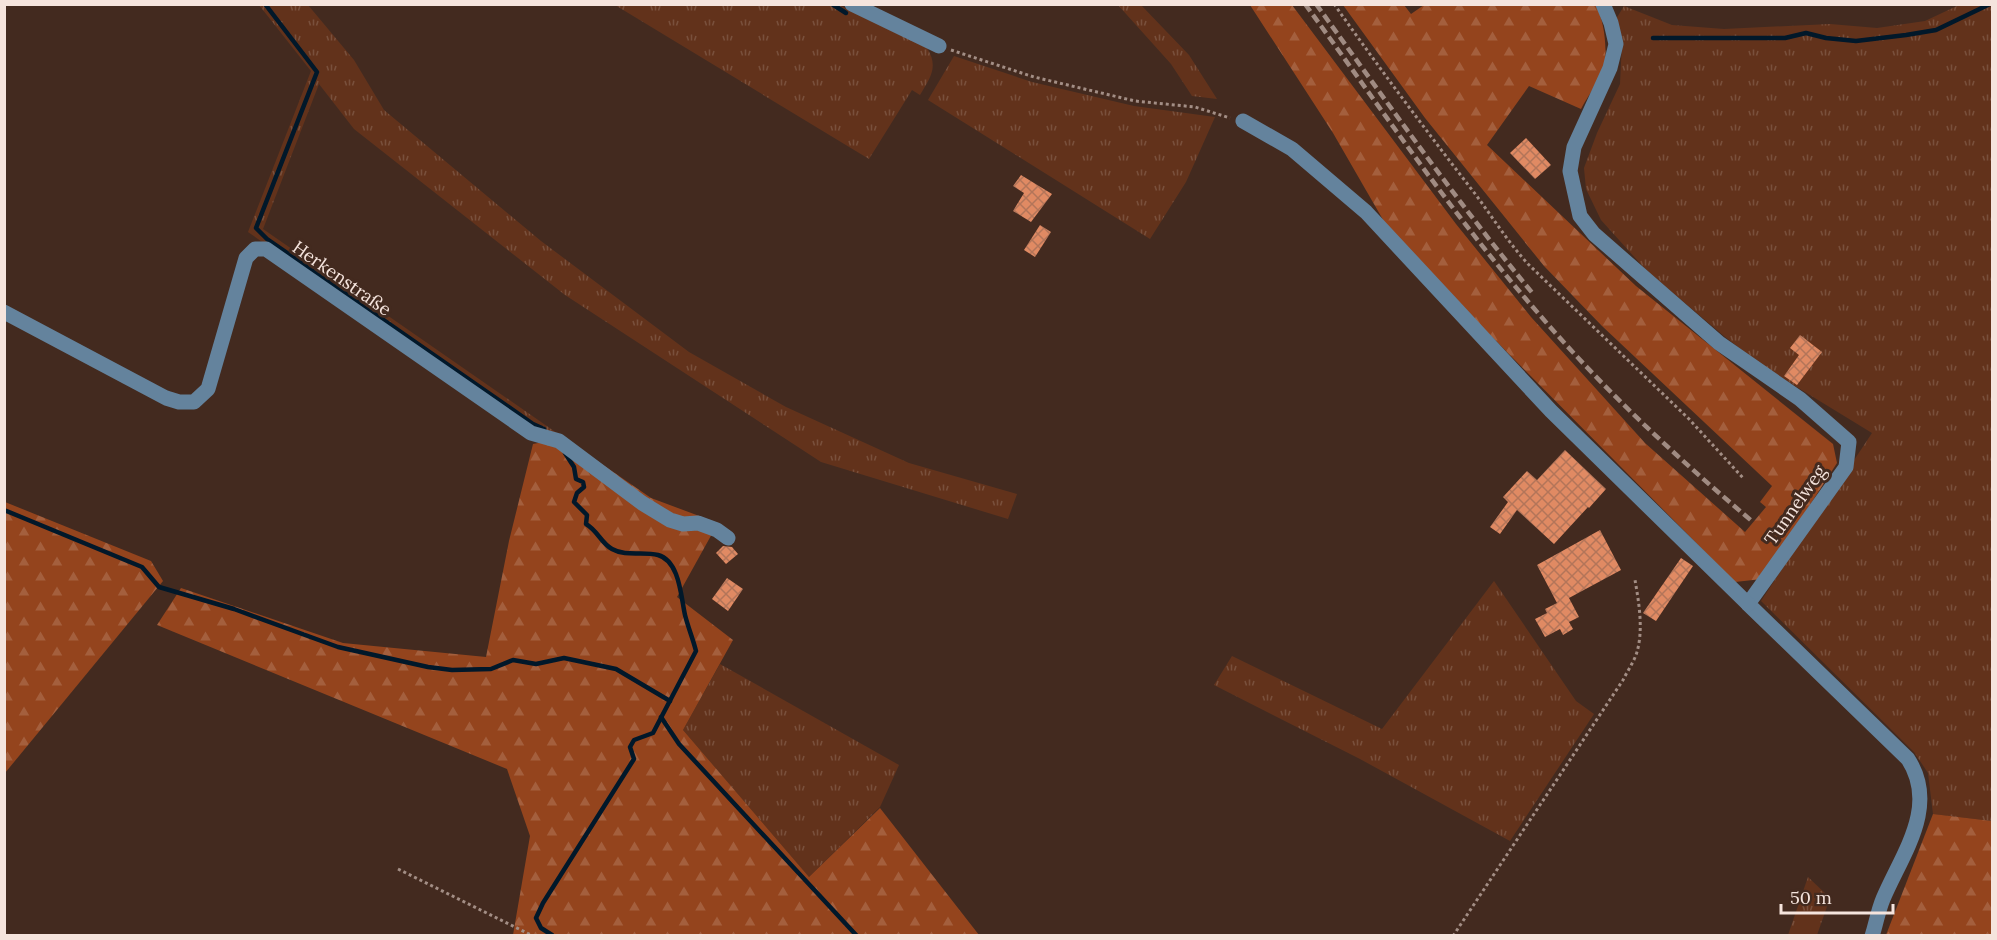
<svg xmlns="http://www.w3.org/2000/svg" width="1997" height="940" viewBox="0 0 1997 940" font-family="Lora,serif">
  <defs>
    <pattern id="grass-tufts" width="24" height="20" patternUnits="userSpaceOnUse" patternTransform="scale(1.5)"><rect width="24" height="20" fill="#62321b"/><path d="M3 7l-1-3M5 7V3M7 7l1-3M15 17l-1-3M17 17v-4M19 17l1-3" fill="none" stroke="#79503c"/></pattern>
    <pattern id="forest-firs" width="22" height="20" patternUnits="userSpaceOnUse" patternTransform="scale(1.5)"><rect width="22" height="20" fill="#94441d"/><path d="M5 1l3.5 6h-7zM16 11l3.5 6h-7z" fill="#a45f3d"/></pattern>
    <pattern id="building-cross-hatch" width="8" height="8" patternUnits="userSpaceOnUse" patternTransform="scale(1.5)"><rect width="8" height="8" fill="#e08a63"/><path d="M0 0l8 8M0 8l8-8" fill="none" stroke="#b37559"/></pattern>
  </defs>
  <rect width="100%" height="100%" fill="#432a1f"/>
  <g fill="url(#grass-tufts)">
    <path d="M259 5H308L354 60 384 110 541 241 689 352 786 407 909 463 1017 494 1008 519 821 462 565 295 354 129 319 84 263 229 564 438 531 430 248 232 311 71Z"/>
    <path d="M615 5H839L927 48C939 67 930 78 920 95L912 90 869 159Z"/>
    <path d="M1118 5H1141L1189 55 1217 99 1192 96 1171 64Z"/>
    <path d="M1959 5H1992V821L1933 814 1928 773 1914 752 1761 601 1872 433 1761 365 1724 336 1647 271 1601 220 1586 189 1584 168 1597 133 1620 84 1622 42 1616 19 1624 6 1672 25 1724 29 1830 24 1877 28 1925 21Z"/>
    <path d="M954 56 1032 82 1134 106 1215 117 1186 182 1150 239 928 100Z"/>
    <path d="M1494 581 1576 701 1594 714 1510 841 1360 759 1214 685 1232 656 1382 729Z"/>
    <path d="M720 664 899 765 880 807 809 877 683 730Z"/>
    <path d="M1808 877 1830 898 1817 935H1788Z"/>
  </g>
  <g fill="url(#forest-firs)">
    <path d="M1250 5H1292L1456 224 1531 317 1645 443 1745 532 1766 507 1760 502 1772 486 1602 326 1544 266 1425 118 1343 5H1404L1411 14 1424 5H1595C1604 17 1608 51 1604 66 1601 79 1587 97 1581 109L1529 86 1487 145 1636 286 1833 444 1837 463 1762 579 1735 582 1393 237 1333 133Z"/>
    <path d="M564 438 651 498 718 523 677 597 733 640 683 730 809 877 880 808 979 935H513L530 836 507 769 157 625 181 588 343 643 486 657 509 541 533 444Z"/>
    <path d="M5 502 151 561 163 581 5 773Z"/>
    <path d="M1933 814 1992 821V935H1886Z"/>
  </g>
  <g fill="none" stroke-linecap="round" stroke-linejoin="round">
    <g stroke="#01182a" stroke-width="4.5">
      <path d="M265 4 317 72 256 228 267 239 533 424 544 429"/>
      <path d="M832 4 846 13"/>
      <path d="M1653 38H1785L1806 33 1826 38 1856 41 1906 35 1936 30 1990 4"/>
      <path d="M4 510 142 567 159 587 234 609 338 647 428 667 452 670 491 669 513 660 536 664 564 658 616 669 670 701"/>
      <path d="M661 717 679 744 857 936"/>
      <path d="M552 935 541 928 536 918 543 903 634 759 630 747 634 740 653 733 696 651C693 639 688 627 685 615 681 598 680 561 658 555 643 551 626 557 612 549 601 543 598 531 586 524L587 515 574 502 577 493 584 487 583 482 576 479 574 467 565 453"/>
    </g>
  </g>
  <g fill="url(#building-cross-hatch)">
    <path d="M1526 138 1551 165 1535 179 1510 153Z"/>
    <path d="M1021 175 1052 194 1031 222 1013 211 1024 193 1013 186Z"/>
    <path d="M1040 225 1051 232 1035 257 1024 250Z"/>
    <path d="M1800 335 1822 352 1797 385 1784 376 1799 355 1790 348Z"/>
    <path d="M1565 450 1606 489 1589 508 1588 507 1554 544 1517 510 1500 534 1490 527 1508 502 1503 497 1527 471 1537 480Z"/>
    <path d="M1600 530 1621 570 1569 598 1579 617 1569 622 1573 629 1563 635 1560 629 1545 637 1535 619 1547 613 1545 609 1557 603 1537 565Z"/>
    <path d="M723 546 732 547 738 554 726 564 716 553Z"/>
    <path d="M1681 558 1693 566 1656 621 1643 613Z"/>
    <path d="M727 578 743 589 728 611 712 599Z"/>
  </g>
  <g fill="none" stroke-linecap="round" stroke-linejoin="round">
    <g stroke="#a38e85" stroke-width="3" stroke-dasharray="3 3" stroke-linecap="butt">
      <path d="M1334 4C1380 69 1427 132 1476 195 1493 218 1508 242 1528 264L1689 419 1743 478"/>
      <path d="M951 50 1034 77 1135 101 1195 107 1230 118"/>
      <path d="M398 869 533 936"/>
      <path d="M1453 936 1623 680C1627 672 1633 663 1636 655 1644 632 1639 603 1635 580"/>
    </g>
    <g stroke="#64839d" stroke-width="15">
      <path d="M852 4 939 46"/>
      <path d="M1603 4 1611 23 1616 44 1610 68 1574 147 1570 171 1580 216 1594 234 1719 343 1800 399 1849 442 1846 467 1748 604 1908 759C1939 807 1902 854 1883 899 1878 911 1876 924 1872 936"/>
      <path d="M1243 121 1292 149 1366 212 1551 411 1748 604"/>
      <path d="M4 312 166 398 179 402H194L208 389 246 258 255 249H266L531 433 559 441 642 503 670 520 683 524 698 523 717 530 728 538"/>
    </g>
    <g stroke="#a08b82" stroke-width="4.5" stroke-dasharray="9 4.5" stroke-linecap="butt">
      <path d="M1305 4C1381 108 1453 216 1538 313 1603 389 1676 457 1753 522"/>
      <path d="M1316 4C1387 102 1457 202 1534 295"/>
    </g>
  </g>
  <g text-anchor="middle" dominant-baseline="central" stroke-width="6" stroke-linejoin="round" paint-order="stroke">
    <g font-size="18" fill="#f5e4dd" stroke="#432a1f">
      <text transform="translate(342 278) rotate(35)">Herkenstraße</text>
      <text transform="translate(1795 505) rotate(-55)">Tunnelweg</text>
    </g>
  </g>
  <rect width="1997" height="940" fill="none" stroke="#f5e4dd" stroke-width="12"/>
  <path d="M1781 904v9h112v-9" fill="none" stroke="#f5e4dd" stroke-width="3"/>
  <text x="1790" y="904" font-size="18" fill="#f5e4dd" stroke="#432a1f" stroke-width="4.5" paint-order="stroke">50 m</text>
</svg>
